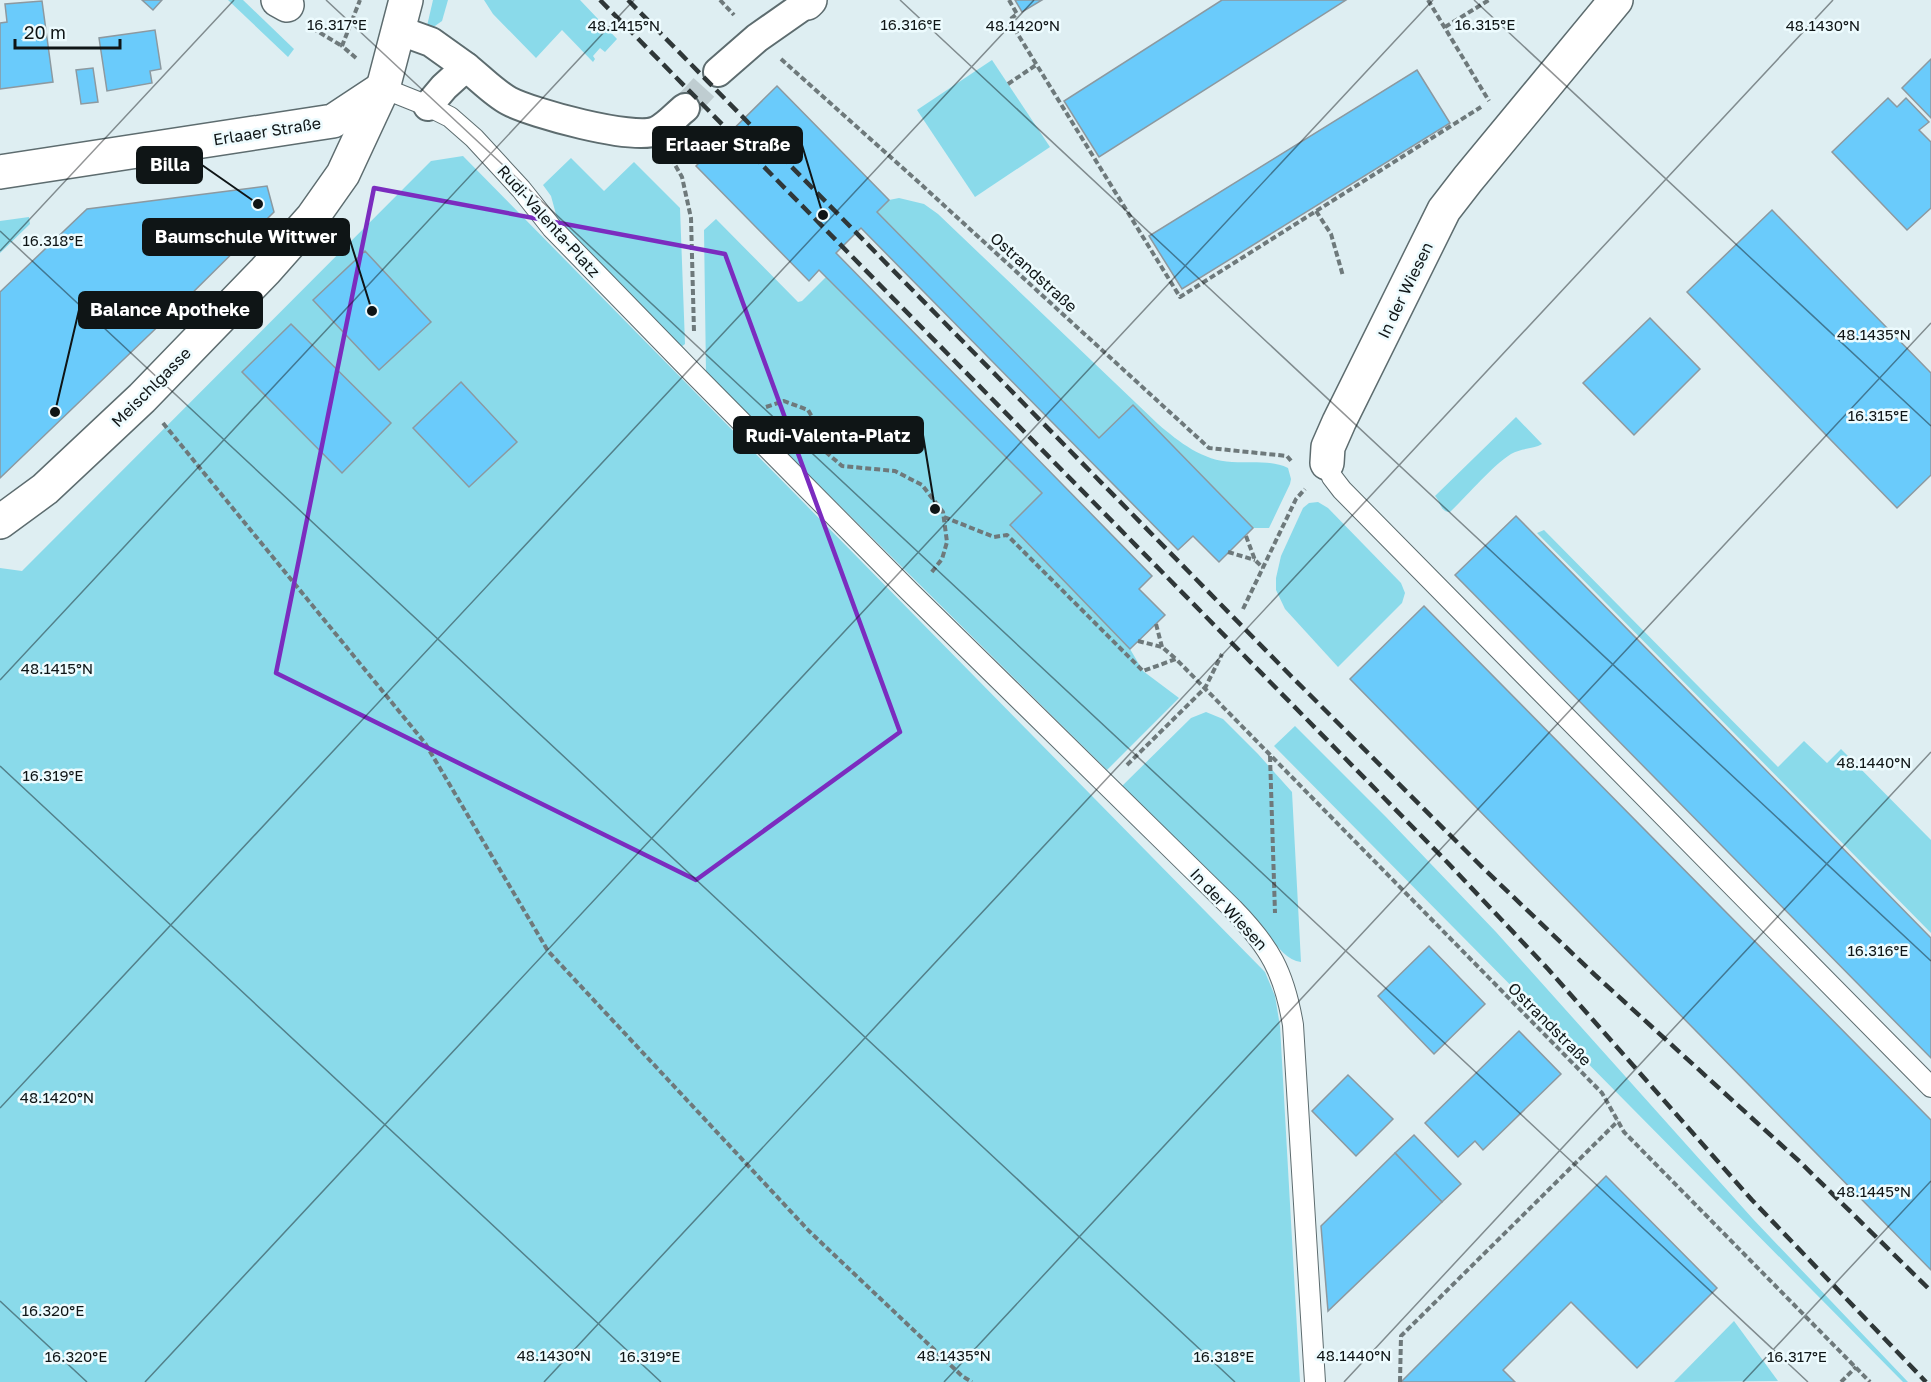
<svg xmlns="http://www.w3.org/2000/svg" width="1931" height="1382" viewBox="0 0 1931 1382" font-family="'Golos Text',sans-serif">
  <rect width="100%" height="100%" fill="#deeef2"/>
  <g fill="#8adaea">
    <path d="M228 0H243L294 49 288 57Z"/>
    <path d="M433 0H448L442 21 432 28 427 26Z"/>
    <path d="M484 0H580L617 39 605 52 600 48 593 56 595 59 593 62 562 30 536 58 493 14Z"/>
    <path d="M992 60 1050 147 975 197 917 110Z"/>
    <path d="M463 156 1265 972 1275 996 1280 1026 1300 1382H0V568L22 571 431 161Z"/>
    <path d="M571 158 604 191 634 162 680 208 685 344 681 347 557 218 551 196 543 185Z"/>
    <path d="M899 198 924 204 938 214 1158 424C1179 442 1203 461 1232 462 1251 463 1271 460 1288 468L1291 479 1290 484 1269 528H1253L1133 405 1099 438 877 212 889 200Z"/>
    <path d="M29 217 30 224 0 253V221Z"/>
    <path d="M716 219 798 302 802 301 826 277 1042 493 1010 526 1130 649 1143 671 1179 698 1107 770 706 373 704 230Z"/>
    <path d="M1516 417 1542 444C1534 449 1521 448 1511 454 1491 467 1468 495 1450 512 1440 512 1441 502 1435 496Z"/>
    <path d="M1318 502 1328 508 1401 583 1405 593 1402 603 1338 667 1285 609 1276 590V578L1281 556 1303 508 1309 503Z"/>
    <path d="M1544 530 1778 767 1804 741 1827 763 1841 749 1931 840V933L1537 533Z"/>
    <path d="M1206 712 1223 719 1258 754 1292 792 1301 962C1283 960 1272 938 1262 926 1217 877 1168 833 1121 787L1191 718Z"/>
    <path d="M1295 726 1386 817 1496 932 1753 1219 1908 1382H1903L1274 746Z"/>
    <path d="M1734 1321 1778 1381 1674 1382Z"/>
  </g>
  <g fill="#6acbfb" stroke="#8c99a0" stroke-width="1.5">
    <path d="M142 0H162L153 10Z"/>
    <path d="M1015 0H1042L1022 12Z"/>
    <path d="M1222 0H1346L1099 157 1064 101Z"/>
    <path d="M42 1 53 82 0 89V23L7 22 5 4Z"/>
    <path d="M155 30 161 69 150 71 152 83 107 91 99 38Z"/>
    <path d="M1931 59V118L1902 88Z"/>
    <path d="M93 68 98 102 81 104 76 70Z"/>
    <path d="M1417 70 1450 123 1182 289 1149 236Z"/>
    <path d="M777 86 889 200 877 212 1099 438 1133 405 1253 528 1219 562 1193 536 1178 550 861 228 836 253 1152 576 1139 589 1165 615 1130 649 1010 525 1042 493 819 270 809 281 696 166Z"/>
    <path d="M1888 98 1897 107 1906 98 1929 122 1919 130 1931 142V208L1907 230 1832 152Z"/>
    <path d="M267 186 274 212 173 312 0 478V292L87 209Z"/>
    <path d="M1772 210 1931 373V475L1897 508 1687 292Z"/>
    <path d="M365 251 431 322 379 370 313 300Z"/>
    <path d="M1650 318 1700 369 1634 435 1583 383Z"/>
    <path d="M291 324 391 423 342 473 242 372Z"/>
    <path d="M461 382 517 442 469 487 413 428Z"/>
    <path d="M1516 516 1931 938V1058L1455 575Z"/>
    <path d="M1424 606 1931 1120V1270L1350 679Z"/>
    <path d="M1429 946 1485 1004 1434 1054 1378 996Z"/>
    <path d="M1519 1031 1561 1074 1483 1150 1475 1141 1458 1157 1425 1123Z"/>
    <path d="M1348 1075 1393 1119 1356 1156 1312 1111Z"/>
    <path d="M1414 1135 1461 1184 1442 1202 1395 1153Z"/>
    <path d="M1395 1153 1442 1202 1328 1311 1321 1226Z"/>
    <path d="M1606 1176 1717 1288 1637 1368 1571 1302 1503 1370 1515 1382H1403L1402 1381Z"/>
  </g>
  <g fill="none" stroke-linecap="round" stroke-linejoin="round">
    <path stroke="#bfcdd1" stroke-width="28" stroke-dasharray="28 14" stroke-linecap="butt" d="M685 108 718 72"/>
    <g stroke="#5d6c6f" stroke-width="22">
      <g id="service">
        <path d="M383 88 428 106 450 117 474 138 521 189 552 228 695 375 910 592 1233 909C1270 947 1284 972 1293 1025L1315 1382"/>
        <path d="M1327 463 1332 477 1342 490 1931 1087"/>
      </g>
    </g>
    <g stroke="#5d6c6f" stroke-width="32">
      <g id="pedestrian">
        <path d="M398 30 431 42 466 67"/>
        <path d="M718 72 757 38 807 3"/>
        <path d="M428 106 444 87 466 67C480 78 494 93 509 101 532 113 633 141 656 131 666 127 676 115 685 108"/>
      </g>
    </g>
    <g stroke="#5d6c6f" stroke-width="36">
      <g id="minor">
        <path d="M278 0 287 5"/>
        <path d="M807 3 810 0"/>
        <path d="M1327 463 1328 447 1339 422 1444 210 1468 179 1616 0"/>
      </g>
    </g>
    <g stroke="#5d6c6f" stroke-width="36">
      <g id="tertiary">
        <path d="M0 172 333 121 383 88"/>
        <path d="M0 522 45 489 142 398 265 271 312 218 343 174 383 88 406 0"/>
      </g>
    </g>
    <g stroke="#6e797b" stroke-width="4" stroke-dasharray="6 3" stroke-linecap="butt">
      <path d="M720 0 734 15"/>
      <path d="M1009 0 1017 14 1009 20 1180 297 1481 107"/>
      <path d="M1428 0 1489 101"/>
      <path d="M1445 27 1489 0"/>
      <path d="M312 28 342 46"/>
      <path d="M356 58 342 46 360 0"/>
      <path d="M781 59 925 188 1209 448 1287 456 1292 462"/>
      <path d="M1008 84 1036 65"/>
      <path d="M671 158 682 177 691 218 694 332"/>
      <path d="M1316 211 1331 234 1343 276"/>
      <path d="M766 407 784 401 808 410 819 429 827 453 842 466 895 471 922 485 943 512 947 542 942 559 931 573"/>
      <path d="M163 423 425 743 548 951 809 1231 962 1376 972 1382"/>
      <path d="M944 517 994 537 1007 535 1143 671 1176 659 1602 1093 1624 1132 1870 1382"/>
      <path d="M1246 536 1255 560 1263 568"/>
      <path d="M1228 552 1255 560"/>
      <path d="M1243 609 1296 499 1305 489"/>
      <path d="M1156 624 1162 647"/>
      <path d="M1138 641 1162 647 1176 659"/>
      <path d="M1270 756 1275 913"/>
      <path d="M1127 765 1205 688 1222 654"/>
      <path d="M1400 1382 1401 1336 1618 1121"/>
      <path d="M1841 1382 1856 1367"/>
    </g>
    <use href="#service" stroke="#fff" stroke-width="20"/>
    <use href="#pedestrian" stroke="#fff" stroke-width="28"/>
    <use href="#minor" stroke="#fff" stroke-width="33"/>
    <use href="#tertiary" stroke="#fff" stroke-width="33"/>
    <g stroke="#2f3738" stroke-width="4.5" stroke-dasharray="12 6" stroke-linecap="butt">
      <path d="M600 0 1447 862 1548 969 1752 1200 1926 1382"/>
      <path d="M628 0 1290 675 1481 866 1595 975 1799 1161 1931 1291"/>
    </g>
  </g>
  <path fill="none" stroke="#7b2cbf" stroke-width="4.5" stroke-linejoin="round" d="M374 188 725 254 900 732 696 880 276 673Z"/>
  <path fill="none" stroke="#0f1516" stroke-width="1.5" stroke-opacity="0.45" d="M326 0 1808 1382M900 0 1931 961M1474 0 1931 426M0 231 1235 1382M0 251 234 0M0 680 634 0M0 766 661 1382M0 1108 1034 0M0 1301 87 1382M145 1382 1433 0M544 1382 1833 0M944 1382 1931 323M1344 1382 1931 752M1743 1382 1931 1181"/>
  <g text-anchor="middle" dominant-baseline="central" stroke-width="5" stroke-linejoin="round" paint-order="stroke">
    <g font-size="16" fill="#0f1516" stroke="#edfbfe">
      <text transform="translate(267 131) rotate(-9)">Erlaaer Straße</text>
      <text transform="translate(549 221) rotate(48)">Rudi-Valenta-Platz</text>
      <text transform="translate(1034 272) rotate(42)">Ostrandstraße</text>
      <text transform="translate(1405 290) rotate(-64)">In der Wiesen</text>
      <text transform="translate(151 387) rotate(-45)">Meischlgasse</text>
      <text transform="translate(1229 909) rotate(47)">In der Wiesen</text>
      <text transform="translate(1550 1024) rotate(45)">Ostrandstraße</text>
    </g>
  </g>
  <g font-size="15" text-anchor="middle" fill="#0f1516" stroke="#edfbfe" stroke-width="5" stroke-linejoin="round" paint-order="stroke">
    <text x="911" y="30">16.316°E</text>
    <text x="1485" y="30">16.315°E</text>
    <text x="337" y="30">16.317°E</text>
    <text x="624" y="31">48.1415°N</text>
    <text x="1023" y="31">48.1420°N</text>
    <text x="1823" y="31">48.1430°N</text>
    <text x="53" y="246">16.318°E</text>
    <text x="1874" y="340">48.1435°N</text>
    <text x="1878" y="421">16.315°E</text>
    <text x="57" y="674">48.1415°N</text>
    <text x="1874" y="768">48.1440°N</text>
    <text x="53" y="781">16.319°E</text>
    <text x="1878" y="956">16.316°E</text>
    <text x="57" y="1103">48.1420°N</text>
    <text x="1874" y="1197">48.1445°N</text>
    <text x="53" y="1316">16.320°E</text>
    <text x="554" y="1361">48.1430°N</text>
    <text x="954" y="1361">48.1435°N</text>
    <text x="1354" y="1361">48.1440°N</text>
    <text x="76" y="1362">16.320°E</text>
    <text x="650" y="1362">16.319°E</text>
    <text x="1224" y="1362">16.318°E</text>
    <text x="1797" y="1362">16.317°E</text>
  </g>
  <path fill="none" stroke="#0f1516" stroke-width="2" d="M823 215L802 145M258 204L202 165M372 311L349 237M55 412L79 310M935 509L923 435"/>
  <g fill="#0f1516" stroke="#edfbfe" stroke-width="2">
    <circle cx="823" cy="215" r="6"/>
    <circle cx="258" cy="204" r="6"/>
    <circle cx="372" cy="311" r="6"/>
    <circle cx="55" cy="412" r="6"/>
    <circle cx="935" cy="509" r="6"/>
  </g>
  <g fill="#0f1516" stroke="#0f1516" stroke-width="2">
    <rect x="653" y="127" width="149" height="36" rx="6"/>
    <rect x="137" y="147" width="65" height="36" rx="6"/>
    <rect x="143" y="219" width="206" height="36" rx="6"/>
    <rect x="79" y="292" width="183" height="36" rx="6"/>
    <rect x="734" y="417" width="189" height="36" rx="6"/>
  </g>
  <g font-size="18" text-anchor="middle" font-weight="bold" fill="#fff">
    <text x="728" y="151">Erlaaer Straße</text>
    <text x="170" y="171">Billa</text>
    <text x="246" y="243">Baumschule Wittwer</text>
    <text x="170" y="316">Balance Apotheke</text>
    <text x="828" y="442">Rudi-Valenta-Platz</text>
  </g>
  <path d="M15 39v9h105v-9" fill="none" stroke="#0f1516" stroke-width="3"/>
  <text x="24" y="39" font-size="18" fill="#0f1516" stroke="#edfbfe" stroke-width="4.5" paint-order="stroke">20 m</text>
</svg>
